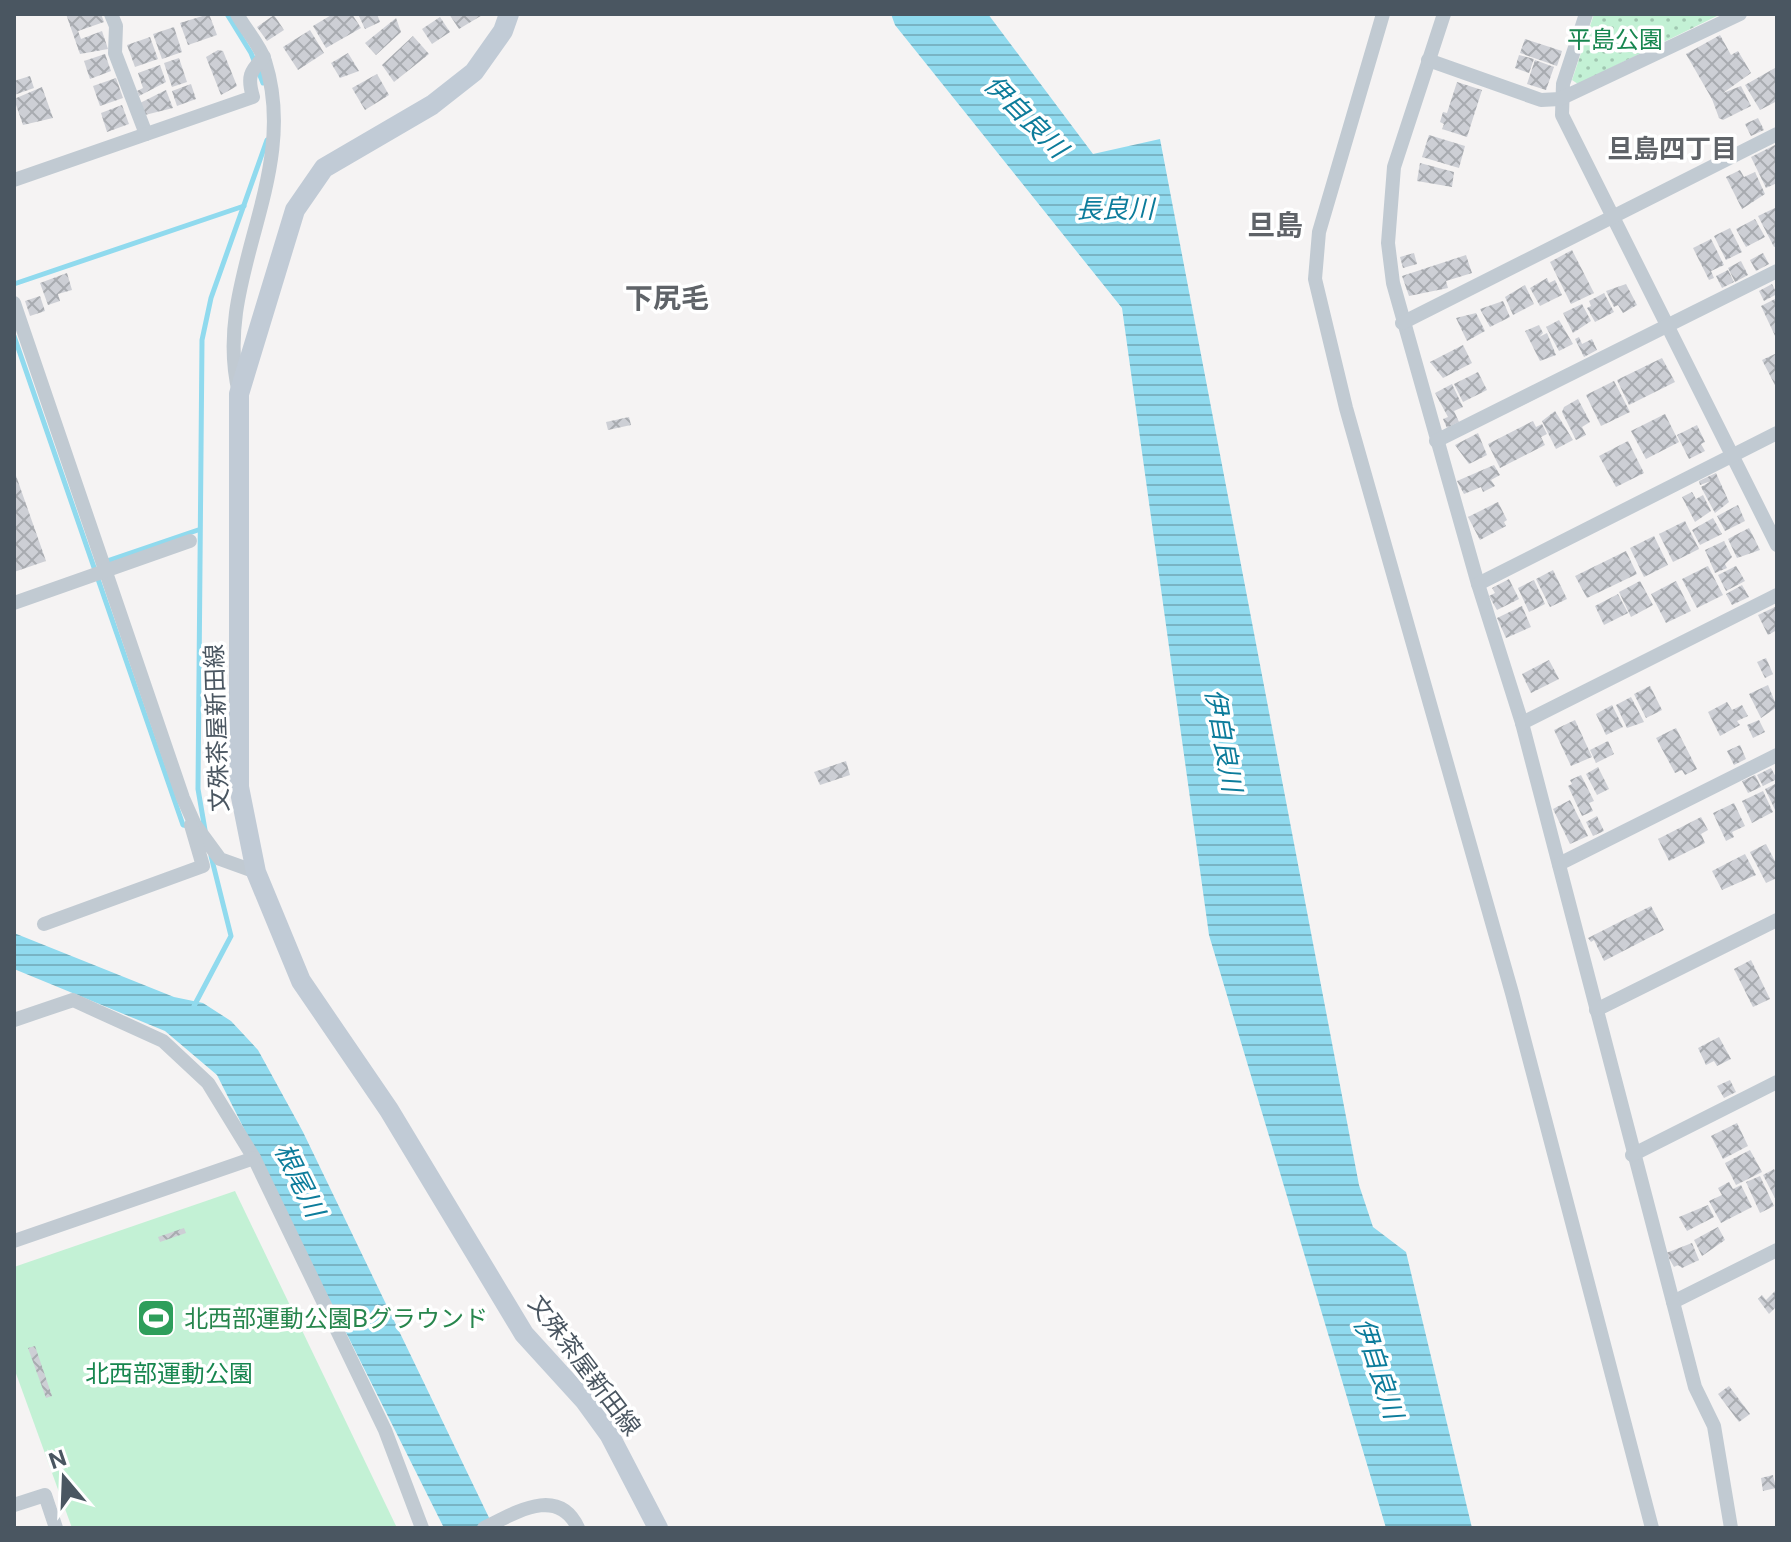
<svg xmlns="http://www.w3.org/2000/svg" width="1791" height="1542" viewBox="0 0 1791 1542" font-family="'Public Sans','Noto Sans JP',sans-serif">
  <defs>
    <pattern id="park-dots" width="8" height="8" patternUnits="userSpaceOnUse" patternTransform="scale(2)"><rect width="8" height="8" fill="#c3f1d5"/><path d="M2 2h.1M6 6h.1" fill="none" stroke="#a0c6b0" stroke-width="1.8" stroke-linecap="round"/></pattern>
    <pattern id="water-rules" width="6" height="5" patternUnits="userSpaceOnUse" patternTransform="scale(2)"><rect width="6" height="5" fill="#90daee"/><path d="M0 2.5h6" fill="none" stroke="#78b4c4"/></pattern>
    <pattern id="building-cross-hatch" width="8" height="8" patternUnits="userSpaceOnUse" patternTransform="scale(2)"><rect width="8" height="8" fill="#cdcfd5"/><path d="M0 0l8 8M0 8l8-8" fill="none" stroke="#a8abb0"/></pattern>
  </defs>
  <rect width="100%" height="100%" fill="#f5f3f3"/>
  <path fill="url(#park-dots)" d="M1594 14H1721L1578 84 1572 80Z"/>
  <path fill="#c3f1d5" d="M235 1191 397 1528H72L14 1368V1267Z"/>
  <g fill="url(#water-rules)">
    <path d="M891 14H988L1093 154 1160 139 1359 1185 1373 1227 1406 1252 1472 1528H1386L1209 935 1122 308 895 25Z"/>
    <path d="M14 933 174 997 203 1003 231 1021 258 1050 303 1132 494 1528H444L217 1075 165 1031 14 969Z"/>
  </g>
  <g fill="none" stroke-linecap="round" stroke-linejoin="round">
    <g stroke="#90daee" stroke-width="5">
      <path d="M227 14 251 53 263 83"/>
      <path d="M14 284 244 206"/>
      <path d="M14 336 183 825 189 826"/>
      <path d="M104 562 198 530"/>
      <path d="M205 830 198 789 202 340 211 298 267 140"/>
      <path d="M194 1006 231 936 211 856"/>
    </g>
  </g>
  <g fill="url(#building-cross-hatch)">
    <path d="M66 14H101L104 22 78 31 81 39 102 31 108 49 80 54Z"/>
    <path d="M209 14 217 35 188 45 180 23Z"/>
    <path d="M333 14H352L361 28 326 48 313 26Z"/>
    <path d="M358 14H377L380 22 365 29Z"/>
    <path d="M449 14H484L459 29Z"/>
    <path d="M274 15 284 30 267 41 257 27Z"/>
    <path d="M440 17 450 32 432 44 422 29Z"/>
    <path d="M396 18 401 32 376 55 365 43Z"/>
    <path d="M174 27 182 52 162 59 153 34Z"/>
    <path d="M310 30 324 53 298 70 283 47Z"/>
    <path d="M1720 35 1731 55 1738 51 1751 73 1723 93 1741 86 1751 106 1723 120 1719 118 1712 99 1686 54Z"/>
    <path d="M413 36 429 54 394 82 382 65Z"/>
    <path d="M150 37 158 59 135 67 127 45Z"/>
    <path d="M1525 39 1562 51 1557 66 1520 53Z"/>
    <path d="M218 50 223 51 237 86 221 95 206 57Z"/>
    <path d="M348 53 359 71 340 78 331 63Z"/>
    <path d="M105 54 111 71 90 79 84 61Z"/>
    <path d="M1519 55 1534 59 1529 73 1515 68Z"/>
    <path d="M179 58 187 82 172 87 164 63Z"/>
    <path d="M1535 60 1554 67 1546 90 1527 84Z"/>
    <path d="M160 65 166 82 139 96 137 91 143 88 138 73Z"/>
    <path d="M1775 68 1777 101 1760 110 1745 85Z"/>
    <path d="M377 74 389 95 365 110 352 88Z"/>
    <path d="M30 76 34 88 14 95V81Z"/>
    <path d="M116 78 123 98 100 106 93 86Z"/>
    <path d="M1457 82 1482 90 1467 137 1442 129 1444 124 1440 122 1443 112 1447 113Z"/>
    <path d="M191 84 196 99 177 106 172 91Z"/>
    <path d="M42 87 53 118 23 125 14 99Z"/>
    <path d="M166 90 173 108 145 115 140 103Z"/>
    <path d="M122 105 129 124 107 132 101 113Z"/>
    <path d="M1758 118 1764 130 1751 136 1745 124Z"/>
    <path d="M1429 135 1465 146 1459 168 1422 157Z"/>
    <path d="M1777 144V183L1766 188 1751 157Z"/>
    <path d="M1420 163 1454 172 1452 187 1417 181Z"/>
    <path d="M1740 170 1744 177 1755 172 1765 194 1742 209 1726 177Z"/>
    <path d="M1777 207V246L1774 247 1758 216Z"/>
    <path d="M1755 219 1765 237 1746 247 1736 229Z"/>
    <path d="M1730 228 1742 252 1726 260 1714 236Z"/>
    <path d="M1711 239 1724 265 1711 271 1714 278 1709 280 1693 248Z"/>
    <path d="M1572 250 1594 293 1571 304 1550 262Z"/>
    <path d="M1414 253 1417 264 1403 268 1400 257Z"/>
    <path d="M1763 253 1769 264 1756 271 1750 260Z"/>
    <path d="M1466 255 1472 273 1446 281 1448 288 1409 296 1402 276Z"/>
    <path d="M1741 261 1748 275 1735 282 1728 268Z"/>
    <path d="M1728 270 1734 282 1722 288 1716 276Z"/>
    <path d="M67 273 72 290 58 294 60 301 48 305 40 283Z"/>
    <path d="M1547 278 1549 283 1555 280 1562 295 1540 306 1530 288Z"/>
    <path d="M1626 284 1637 305 1623 313 1618 305 1614 307 1606 291Z"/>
    <path d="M1772 284 1777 294 1764 301 1759 291Z"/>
    <path d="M1525 285 1534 304 1513 315 1505 297Z"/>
    <path d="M1604 293 1614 312 1595 322 1587 308 1591 306 1589 301Z"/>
    <path d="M40 296 45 311 30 316 25 301Z"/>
    <path d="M1777 298V340L1761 306Z"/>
    <path d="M1503 301 1510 317 1490 327 1480 309Z"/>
    <path d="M1582 304 1591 321 1573 333 1563 313Z"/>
    <path d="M1476 313 1485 331 1467 341 1456 318Z"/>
    <path d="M1559 320 1573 344 1559 351 1546 327Z"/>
    <path d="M1539 325 1543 333 1539 337 1547 333 1556 355 1540 361 1525 331Z"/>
    <path d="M1579 337 1582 344 1592 339 1597 350 1584 357 1575 339Z"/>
    <path d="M1463 345 1472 363 1443 378 1430 362Z"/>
    <path d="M1777 353V389L1762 360Z"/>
    <path d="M1662 358 1675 382 1629 405 1617 380Z"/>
    <path d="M1478 372 1487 390 1463 402 1454 384Z"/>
    <path d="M1614 381 1630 412 1601 426 1586 395Z"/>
    <path d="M1452 384 1463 407 1454 411 1459 422 1447 428 1443 419 1448 417 1435 393Z"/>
    <path d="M1578 399 1590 422 1582 427 1586 435 1576 440 1562 412 1564 407Z"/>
    <path d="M1555 411 1573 440 1556 449 1542 421Z"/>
    <path d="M1665 414 1679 442 1646 459 1631 431Z"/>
    <path d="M629 417 631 425 608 430 606 422Z"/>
    <path d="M1533 421 1536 427 1542 424 1547 434 1541 437 1545 445 1500 468 1488 444Z"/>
    <path d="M1697 425 1705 442 1701 444 1705 451 1689 459 1677 435Z"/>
    <path d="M1478 433 1487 455 1469 464 1455 445Z"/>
    <path d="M1628 441 1644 473 1616 487 1599 456Z"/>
    <path d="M1494 465 1500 475 1491 480 1495 486 1483 492 1481 487 1464 494 1457 481Z"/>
    <path d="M14 470 46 561 14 572Z"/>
    <path d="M1716 473 1729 502 1715 513 1701 487 1711 481 1700 485 1699 481Z"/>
    <path d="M1692 492 1696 499 1703 495 1711 511 1695 522 1682 497Z"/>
    <path d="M1498 502 1507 520 1504 522 1506 526 1480 540 1468 517Z"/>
    <path d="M1738 505 1745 521 1725 531 1717 516Z"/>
    <path d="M1713 518 1722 534 1700 545 1692 530Z"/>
    <path d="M1685 521 1699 549 1673 562 1659 534Z"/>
    <path d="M1749 528 1760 550 1737 558 1728 539Z"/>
    <path d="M1654 536 1668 565 1644 577 1630 548Z"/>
    <path d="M1724 541 1732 557 1725 564 1727 568 1715 573 1705 550Z"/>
    <path d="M1626 551 1637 574 1587 598 1575 576Z"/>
    <path d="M1708 566 1723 595 1697 608 1682 579Z"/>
    <path d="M1736 566 1745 581 1726 591 1718 575Z"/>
    <path d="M1553 570 1567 599 1550 607 1536 579Z"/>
    <path d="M1509 579 1519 599 1497 610 1489 596 1495 593 1492 588Z"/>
    <path d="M1534 580 1545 604 1529 612 1518 588Z"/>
    <path d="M1640 581 1653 605 1631 617 1619 592Z"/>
    <path d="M1676 581 1691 611 1666 623 1651 594Z"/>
    <path d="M1742 585 1749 597 1732 605 1726 594Z"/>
    <path d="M1618 594 1628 613 1604 625 1595 606Z"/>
    <path d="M1522 606 1531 627 1506 638 1497 618Z"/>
    <path d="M1777 606V630L1768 635 1758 615Z"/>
    <path d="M1766 658 1773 674 1765 678 1757 662Z"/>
    <path d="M1549 660 1559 679 1531 693 1522 674Z"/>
    <path d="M1768 685 1777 707 1761 718 1749 694Z"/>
    <path d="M1650 686 1662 710 1646 718 1634 694Z"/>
    <path d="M1631 697 1644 722 1627 728 1616 705Z"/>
    <path d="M1727 702 1732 710 1742 705 1748 716 1737 721 1740 725 1720 736 1708 712Z"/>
    <path d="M1612 705 1623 727 1606 735 1596 714Z"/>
    <path d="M1575 720 1592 757 1571 766 1554 730Z"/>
    <path d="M1759 720 1765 732 1753 738 1747 725Z"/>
    <path d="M1676 728 1697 769 1685 775 1682 770 1675 773 1656 738Z"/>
    <path d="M1608 741 1614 754 1596 763 1590 750Z"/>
    <path d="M1740 745 1746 759 1734 765 1727 751Z"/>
    <path d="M846 761 850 775 820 785 814 772Z"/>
    <path d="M1598 767 1609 789 1597 795 1586 774Z"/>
    <path d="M1771 768 1777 779 1763 786 1757 775Z"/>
    <path d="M1581 775 1594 801 1589 803 1593 811 1582 816 1568 786 1572 784 1570 780Z"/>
    <path d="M1755 775 1761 787 1748 793 1742 781Z"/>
    <path d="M1777 783V814L1765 789Z"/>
    <path d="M1763 791 1773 812 1752 823 1742 801Z"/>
    <path d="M1570 800 1588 836 1570 844 1553 809Z"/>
    <path d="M1734 803 1745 826 1732 832 1734 837 1726 841 1713 813Z"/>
    <path d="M1597 816 1604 831 1593 836 1586 822Z"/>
    <path d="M1701 817 1708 830 1701 834 1705 843 1669 861 1658 839Z"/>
    <path d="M1766 844 1777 865V878L1766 883 1750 852Z"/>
    <path d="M1745 854 1756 875 1722 890 1712 871Z"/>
    <path d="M1651 906 1664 930 1604 961 1594 940 1591 942 1588 938Z"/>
    <path d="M1751 960 1770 999 1753 1007 1734 969Z"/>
    <path d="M1719 1037 1731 1059 1717 1066 1714 1061 1706 1065 1698 1048Z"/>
    <path d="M1730 1080 1736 1092 1724 1098 1717 1086Z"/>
    <path d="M1737 1123 1748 1146 1723 1159 1711 1136Z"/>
    <path d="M1750 1150 1762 1172 1736 1185 1725 1163Z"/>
    <path d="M1774 1169 1777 1176V1202L1763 1175Z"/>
    <path d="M1760 1176 1774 1206 1760 1213 1746 1182Z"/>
    <path d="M1729 1182 1733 1189 1741 1185 1752 1207 1721 1223 1709 1201 1722 1195 1718 1188Z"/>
    <path d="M1708 1205 1714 1217 1687 1231 1679 1217Z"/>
    <path d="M1718 1227 1725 1240 1702 1256 1694 1240Z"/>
    <path d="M184 1228 186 1233 160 1242 158 1237Z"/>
    <path d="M1692 1243 1699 1260 1682 1268 1678 1265 1674 1267 1666 1253Z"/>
    <path d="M1777 1289V1306L1769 1314 1758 1299 1762 1295 1766 1300Z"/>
    <path d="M35 1346 52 1396 46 1398 28 1348Z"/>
    <path d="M1729 1386 1750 1414 1739 1422 1718 1394Z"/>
    <path d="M1773 1475 1776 1488 1763 1491 1761 1478Z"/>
  </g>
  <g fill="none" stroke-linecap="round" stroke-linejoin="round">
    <g stroke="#c1cad2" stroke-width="14">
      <path d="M111 14 116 26 115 53 146 134"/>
      <path d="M237 14C245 29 260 45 265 61 302 178 211 279 239 393"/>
      <path d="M1383 14 1319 232 1315 279 1346 408 1512 993 1652 1528"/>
      <path d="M1444 14 1394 167 1388 243 1393 283 1478 584 1522 723 1673 1302 1777 1250"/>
      <path d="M1586 14 1563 84 1562 115 1777 545"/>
      <path d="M1428 60 1541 100 1560 99 1740 14"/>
      <path d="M14 180 253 97C247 77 250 71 264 57"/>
      <path d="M14 303 183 798 195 825 220 859 256 872"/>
      <path d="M1402 323 1777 134"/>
      <path d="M1436 441 1777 271"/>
      <path d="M1478 584 1777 433"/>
      <path d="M14 603 190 541"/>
      <path d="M1522 723 1777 595"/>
      <path d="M1559 864 1777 755"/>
      <path d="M44 924 203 866 191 825"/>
      <path d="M1596 1010 1777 920"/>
      <path d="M14 1020 73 1000 163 1041 208 1083 254 1158 385 1430 422 1528"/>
      <path d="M1632 1155 1777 1082"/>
      <path d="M14 1241 254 1158"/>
      <path d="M1673 1302 1695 1387 1714 1426 1731 1528"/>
      <path d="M14 1505 45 1495 56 1528"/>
      <path d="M484 1528C515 1513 558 1485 578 1528"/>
    </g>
    <path stroke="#c1cbd6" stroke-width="20" d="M509 14 503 31 474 72 432 105 324 168 295 210 239 394V787L256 872 301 981 389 1110 524 1334 585 1401 609 1434 658 1528"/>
  </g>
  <defs>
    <g id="stadium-square" transform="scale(2)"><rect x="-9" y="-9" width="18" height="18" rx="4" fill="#2e9e5b" stroke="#fff"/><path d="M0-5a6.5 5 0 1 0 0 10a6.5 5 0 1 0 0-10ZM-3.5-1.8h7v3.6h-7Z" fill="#fff"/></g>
  </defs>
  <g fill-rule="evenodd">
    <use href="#stadium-square" x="156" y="1318"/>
  </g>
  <g text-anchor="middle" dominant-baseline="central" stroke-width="7" stroke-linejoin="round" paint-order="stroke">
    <g font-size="24" fill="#17864f" stroke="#fff">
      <text x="1615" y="39">平島公園</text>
      <text x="169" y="1373">北西部運動公園</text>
    </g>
    <g font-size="24" fill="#4a5661" stroke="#fff">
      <text transform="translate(216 728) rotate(-92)">文殊茶屋新田線</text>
      <text transform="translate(585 1365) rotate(53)">文殊茶屋新田線</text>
    </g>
    <g font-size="24" fill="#27864d" stroke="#fff" text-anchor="start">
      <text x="184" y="1318">北西部運動公園Bグラウンド</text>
    </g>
    <g font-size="26" font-style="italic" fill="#0c7c9b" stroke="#fff">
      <text transform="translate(1026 116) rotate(45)">伊自良川</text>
      <text x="1115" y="208">長良川</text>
      <text transform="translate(1224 740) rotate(80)">伊自良川</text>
      <text transform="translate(300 1180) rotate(64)">根尾川</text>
      <text transform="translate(1379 1368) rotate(72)">伊自良川</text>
    </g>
    <g font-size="26" font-weight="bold" fill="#5f6368" stroke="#fff">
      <text x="1672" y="148">旦島四丁目</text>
    </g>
    <g font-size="28" font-weight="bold" fill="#5f6368" stroke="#fff">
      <text x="1275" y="224">旦島</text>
      <text x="667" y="297">下尻毛</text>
    </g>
  </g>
  <rect width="1791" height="1542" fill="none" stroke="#4a5661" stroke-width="32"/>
  <g transform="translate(64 1478) rotate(341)" stroke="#ffffff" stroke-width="6" paint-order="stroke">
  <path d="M0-6L14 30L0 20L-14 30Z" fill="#4a5661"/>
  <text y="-12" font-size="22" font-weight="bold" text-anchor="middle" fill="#4a5661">N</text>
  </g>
</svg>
